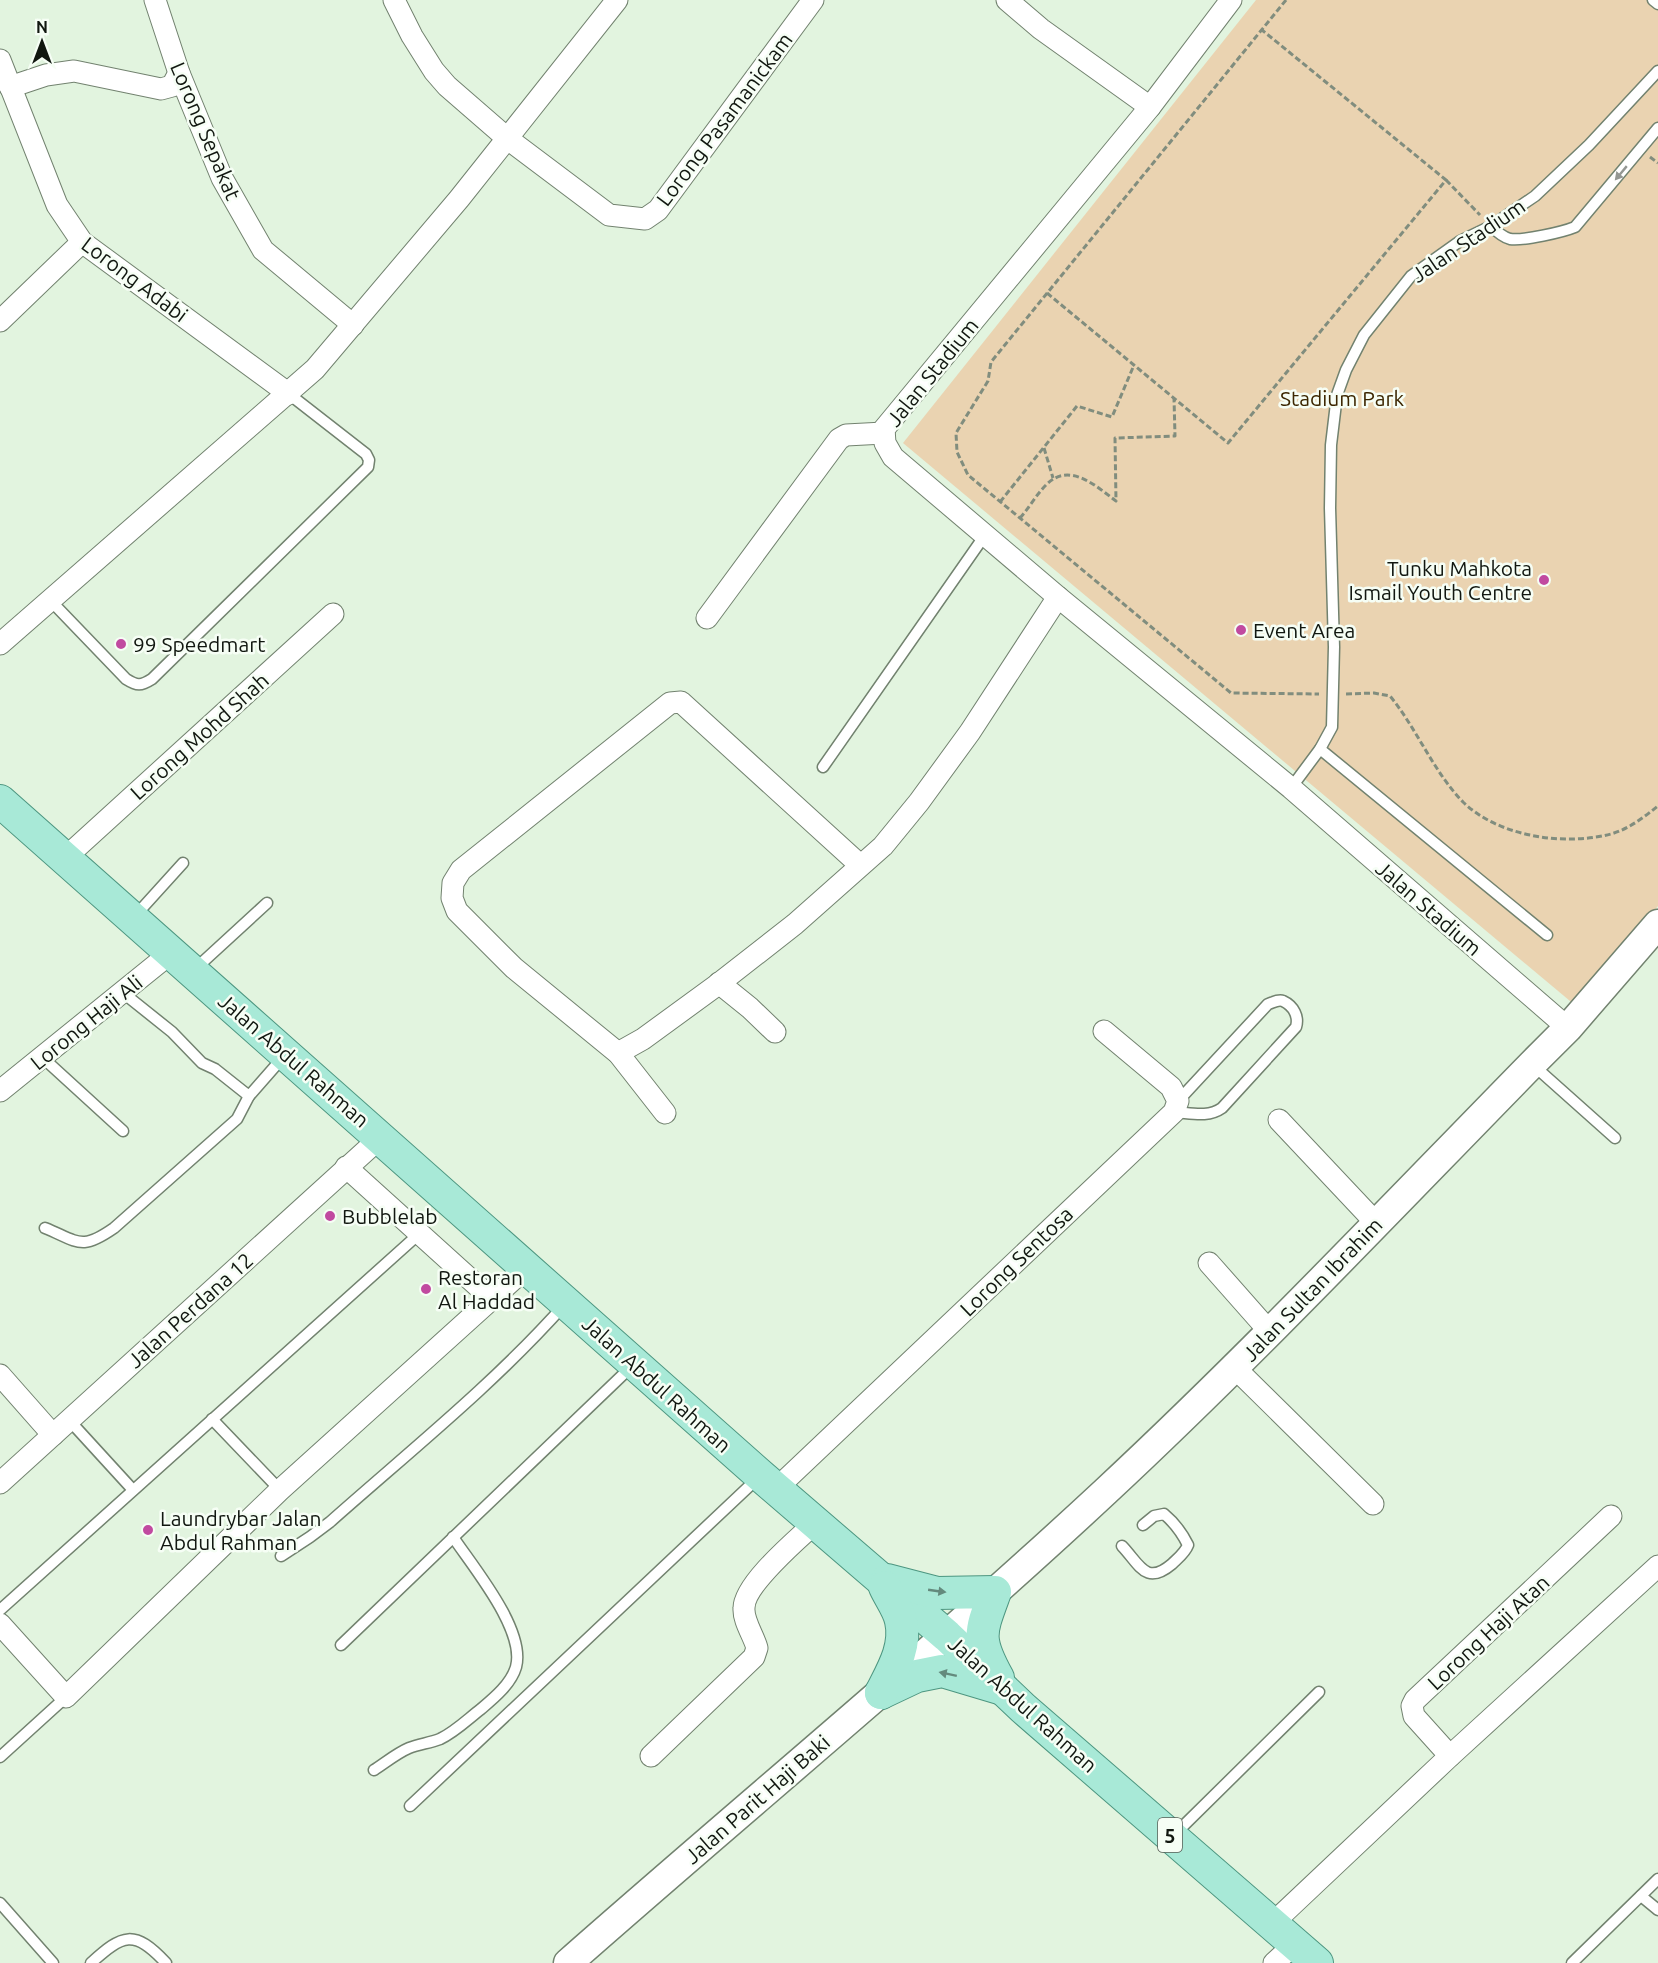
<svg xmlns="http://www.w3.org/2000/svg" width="1658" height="1963" viewBox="0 0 1658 1963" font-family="Ubuntu,sans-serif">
  <rect width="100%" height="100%" fill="#e2f4df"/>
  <path fill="#ead3b1" d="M1256 0H1658V906L1576 1006 903 443Z"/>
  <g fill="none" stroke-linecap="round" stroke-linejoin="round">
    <g stroke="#72826f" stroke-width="13">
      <g id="lane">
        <path d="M1653 0 1658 4"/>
        <path d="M1491 226C1496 231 1502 237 1510 239 1523 241 1563 232 1575 227L1658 128"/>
        <path d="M50 600 126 679C137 686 141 686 152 679L368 467 369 460 366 454 289 394"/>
        <path d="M1320 749 1547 935"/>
        <path d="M823 767 985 535"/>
        <path d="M1291 788 1320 749 1332 727 1334 647 1330 508 1331 445 1337 395 1346 370 1364 335 1411 276 1460 241 1491 226 1535 196 1589 145 1658 71"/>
        <path d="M135 916 183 863"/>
        <path d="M194 970 267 903"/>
        <path d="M122 992 172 1032 202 1063 215 1069 249 1096 285 1055"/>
        <path d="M42 1057 123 1131"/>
        <path d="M1532 1064 1615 1138"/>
        <path d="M1174 1112C1191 1113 1208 1118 1222 1108L1296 1027C1299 1017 1294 1006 1283 1001 1278 999 1272 1003 1268 1004L1178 1101"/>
        <path d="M45 1228C79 1242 81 1251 114 1228L237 1119 249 1096"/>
        <path d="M212 1419 280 1490"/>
        <path d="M69 1420 133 1490"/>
        <path d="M1122 1546C1140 1565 1146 1586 1172 1564 1178 1558 1185 1553 1188 1545 1182 1533 1175 1523 1164 1514L1154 1516 1143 1525"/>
        <path d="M281 1556 310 1537 330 1522C410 1451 494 1384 565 1304"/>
        <path d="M0 1610 420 1233"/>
        <path d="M341 1645 632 1366"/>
        <path d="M0 1757 66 1697"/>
        <path d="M374 1770C385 1763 397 1753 409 1748 419 1744 430 1743 440 1739 455 1732 468 1719 481 1709 494 1698 511 1684 516 1667 526 1630 473 1567 453 1537"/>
        <path d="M410 1806 759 1477"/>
        <path d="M1174 1835 1319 1692"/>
        <path d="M1641 1896 1658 1910"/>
        <path d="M0 1903 53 1963"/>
        <path d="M91 1963C123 1934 134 1929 166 1963"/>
        <path d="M1572 1963 1658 1879"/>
      </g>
    </g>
    <g stroke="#72826f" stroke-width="23">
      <g id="street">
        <path d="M155 0 179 73 222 178 263 250 353 325"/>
        <path d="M394 0 412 36 434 71 447 86 508 139 609 215 645 219 658 210 813 0"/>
        <path d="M1007 0 1041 29 1150 107"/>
        <path d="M1231 0 1150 107 884 429 885 443 893 457 1058 597 1291 788 1568 1028"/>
        <path d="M0 60 57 205 82 242 289 394"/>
        <path d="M10 87 46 75 74 71 161 89 172 86 179 73"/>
        <path d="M0 321 82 242"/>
        <path d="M707 618 839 439 846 435 884 433"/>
        <path d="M0 644 315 369 459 199 617 0"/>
        <path d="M65 858 333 614"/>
        <path d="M719 983 750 1008 775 1032"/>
        <path d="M618 1053 643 1039 717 985 795 924 883 846 919 802 970 732 1058 597"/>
        <path d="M0 1091 172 952"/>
        <path d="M665 1113 618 1053 514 968 457 911 452 898 453 883 461 870 670 703 681 702 860 865"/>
        <path d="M1279 1120 1376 1223"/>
        <path d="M346 1167 492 1299"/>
        <path d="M1209 1263 1270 1332"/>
        <path d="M1235 1368 1373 1504"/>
        <path d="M0 1375 53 1435"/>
        <path d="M0 1483 381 1137"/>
        <path d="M776 1489 1174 1112 1178 1101 1171 1087 1104 1031"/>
        <path d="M0 1624 66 1697 280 1490 527 1267"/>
        <path d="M651 1756 754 1657 757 1648C754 1636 743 1621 744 1608 744 1584 797 1540 815 1523"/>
        <path d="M1450 1756 1414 1716 1412 1706 1415 1700 1611 1516"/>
        <path d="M1273 1923 1450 1756 1658 1566"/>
        <path d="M1274 1963 1296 1943"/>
      </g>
    </g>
    <g stroke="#72826f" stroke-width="31">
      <path id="secondary" d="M568 1963C747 1805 931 1654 1106 1491 1253 1354 1391 1208 1532 1064L1568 1028 1658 924"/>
    </g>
    <g stroke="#4d9680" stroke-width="34">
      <g id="primary">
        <path d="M0 801 761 1476 947 1636 1023 1708 1317 1963"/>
        <path d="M887 1580 937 1593 995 1592C980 1633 976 1638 998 1678"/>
        <path d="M881 1693 917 1676 942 1671 999 1688"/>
        <path d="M881 1693C892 1671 907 1647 901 1621 899 1610 890 1598 885 1587"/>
      </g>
    </g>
    <g stroke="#818d7e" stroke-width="3" stroke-dasharray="6 3" stroke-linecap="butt">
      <path d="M1286 0 991 362 988 381 956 433 957 452 968 475 1231 693 1319 694"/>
      <path d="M1650 157 1658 163"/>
      <path d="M1446 180 1480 215"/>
      <path d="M1047 293 1228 443 1446 180 1262 30"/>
      <path d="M1044 448 1053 478"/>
      <path d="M1000 502 1077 406 1112 417 1134 365"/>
      <path d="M1020 518C1029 508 1036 495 1046 485 1069 461 1096 486 1116 501L1115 438 1175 436 1174 398"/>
      <path d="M1346 694 1374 693 1390 696C1417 729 1433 771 1463 802 1499 837 1564 846 1611 834 1629 829 1644 817 1658 806"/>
    </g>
    <use href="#lane" stroke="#fff" stroke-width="10"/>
    <use href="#street" stroke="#fff" stroke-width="21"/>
    <use href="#secondary" stroke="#fff" stroke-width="28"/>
    <use href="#primary" stroke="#a8e9d7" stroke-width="32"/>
  </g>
  <defs><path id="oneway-solid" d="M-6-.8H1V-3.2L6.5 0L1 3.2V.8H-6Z" transform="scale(1.5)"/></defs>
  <use fill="#949793" href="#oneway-solid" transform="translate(1621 173) rotate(130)"/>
  <g fill="#648a7d">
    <use href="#oneway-solid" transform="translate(937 1591) rotate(8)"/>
    <use href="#oneway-solid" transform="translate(948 1674) rotate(-168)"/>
  </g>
  <g fill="#c14aa0" stroke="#f6fef5" stroke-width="2">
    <circle cx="1544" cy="580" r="6"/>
    <circle cx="1241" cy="630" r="6"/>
    <circle cx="121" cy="644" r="6"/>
    <circle cx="330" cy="1216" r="6"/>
    <circle cx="426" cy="1289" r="6"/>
    <circle cx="148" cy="1530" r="6"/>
  </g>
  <g text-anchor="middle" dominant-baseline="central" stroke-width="5" stroke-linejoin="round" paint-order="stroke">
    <rect fill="#f6fef5" stroke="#565c55" stroke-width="1.5" x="1158" y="1818" width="24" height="34" rx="4.5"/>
    <g font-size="20" font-weight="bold" fill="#111710">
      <text x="1170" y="1835">5</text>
    </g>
    <g font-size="21" fill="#111710" stroke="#f6fef5">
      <text transform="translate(724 119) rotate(-53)">Lorong Pasamanickam</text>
      <text transform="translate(206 131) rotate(67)">Lorong Sepakat</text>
      <text transform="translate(1468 240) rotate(-34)">Jalan Stadium</text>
      <text transform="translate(135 279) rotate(37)">Lorong Adabi</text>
      <text transform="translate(932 372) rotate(-51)">Jalan Stadium</text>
      <text transform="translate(199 736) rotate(-42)">Lorong Mohd Shah</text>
      <text transform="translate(1429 908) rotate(41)">Jalan Stadium</text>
      <text transform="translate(86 1022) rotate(-39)">Lorong Haji Ali</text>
      <text transform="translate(294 1060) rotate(41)">Jalan Abdul Rahman</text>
      <text transform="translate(1016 1261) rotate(-44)">Lorong Sentosa</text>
      <text transform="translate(1312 1289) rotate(-46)">Jalan Sultan Ibrahim</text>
      <text transform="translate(190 1310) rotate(-42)">Jalan Perdana 12</text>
      <text transform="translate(657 1384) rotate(42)">Jalan Abdul Rahman</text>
      <text transform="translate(1488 1632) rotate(-43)">Lorong Haji Atan</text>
      <text transform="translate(1023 1704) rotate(42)">Jalan Abdul Rahman</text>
      <text transform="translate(757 1799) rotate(-41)">Jalan Parit Haji Baki</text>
    </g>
    <g font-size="21" fill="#3c2600" stroke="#f6fef5">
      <text x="1342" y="398">Stadium Park</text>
    </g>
    <g font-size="21" fill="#111710" stroke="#f6fef5" text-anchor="start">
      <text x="1532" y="568" text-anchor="end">Tunku Mahkota<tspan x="1532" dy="24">Ismail Youth Centre</tspan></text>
      <text x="1253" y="630">Event Area</text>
      <text x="133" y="644">99 Speedmart</text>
      <text x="342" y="1216">Bubblelab</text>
      <text x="438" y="1277">Restoran<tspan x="438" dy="24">Al Haddad</tspan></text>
      <text x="160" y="1518">Laundrybar Jalan<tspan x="160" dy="24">Abdul Rahman</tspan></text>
    </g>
  </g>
  <g transform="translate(42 42)" stroke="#f6fef5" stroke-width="4.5" paint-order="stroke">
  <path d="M0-4.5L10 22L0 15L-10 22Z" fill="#111710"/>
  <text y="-9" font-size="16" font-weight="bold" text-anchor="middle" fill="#111710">N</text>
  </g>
</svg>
